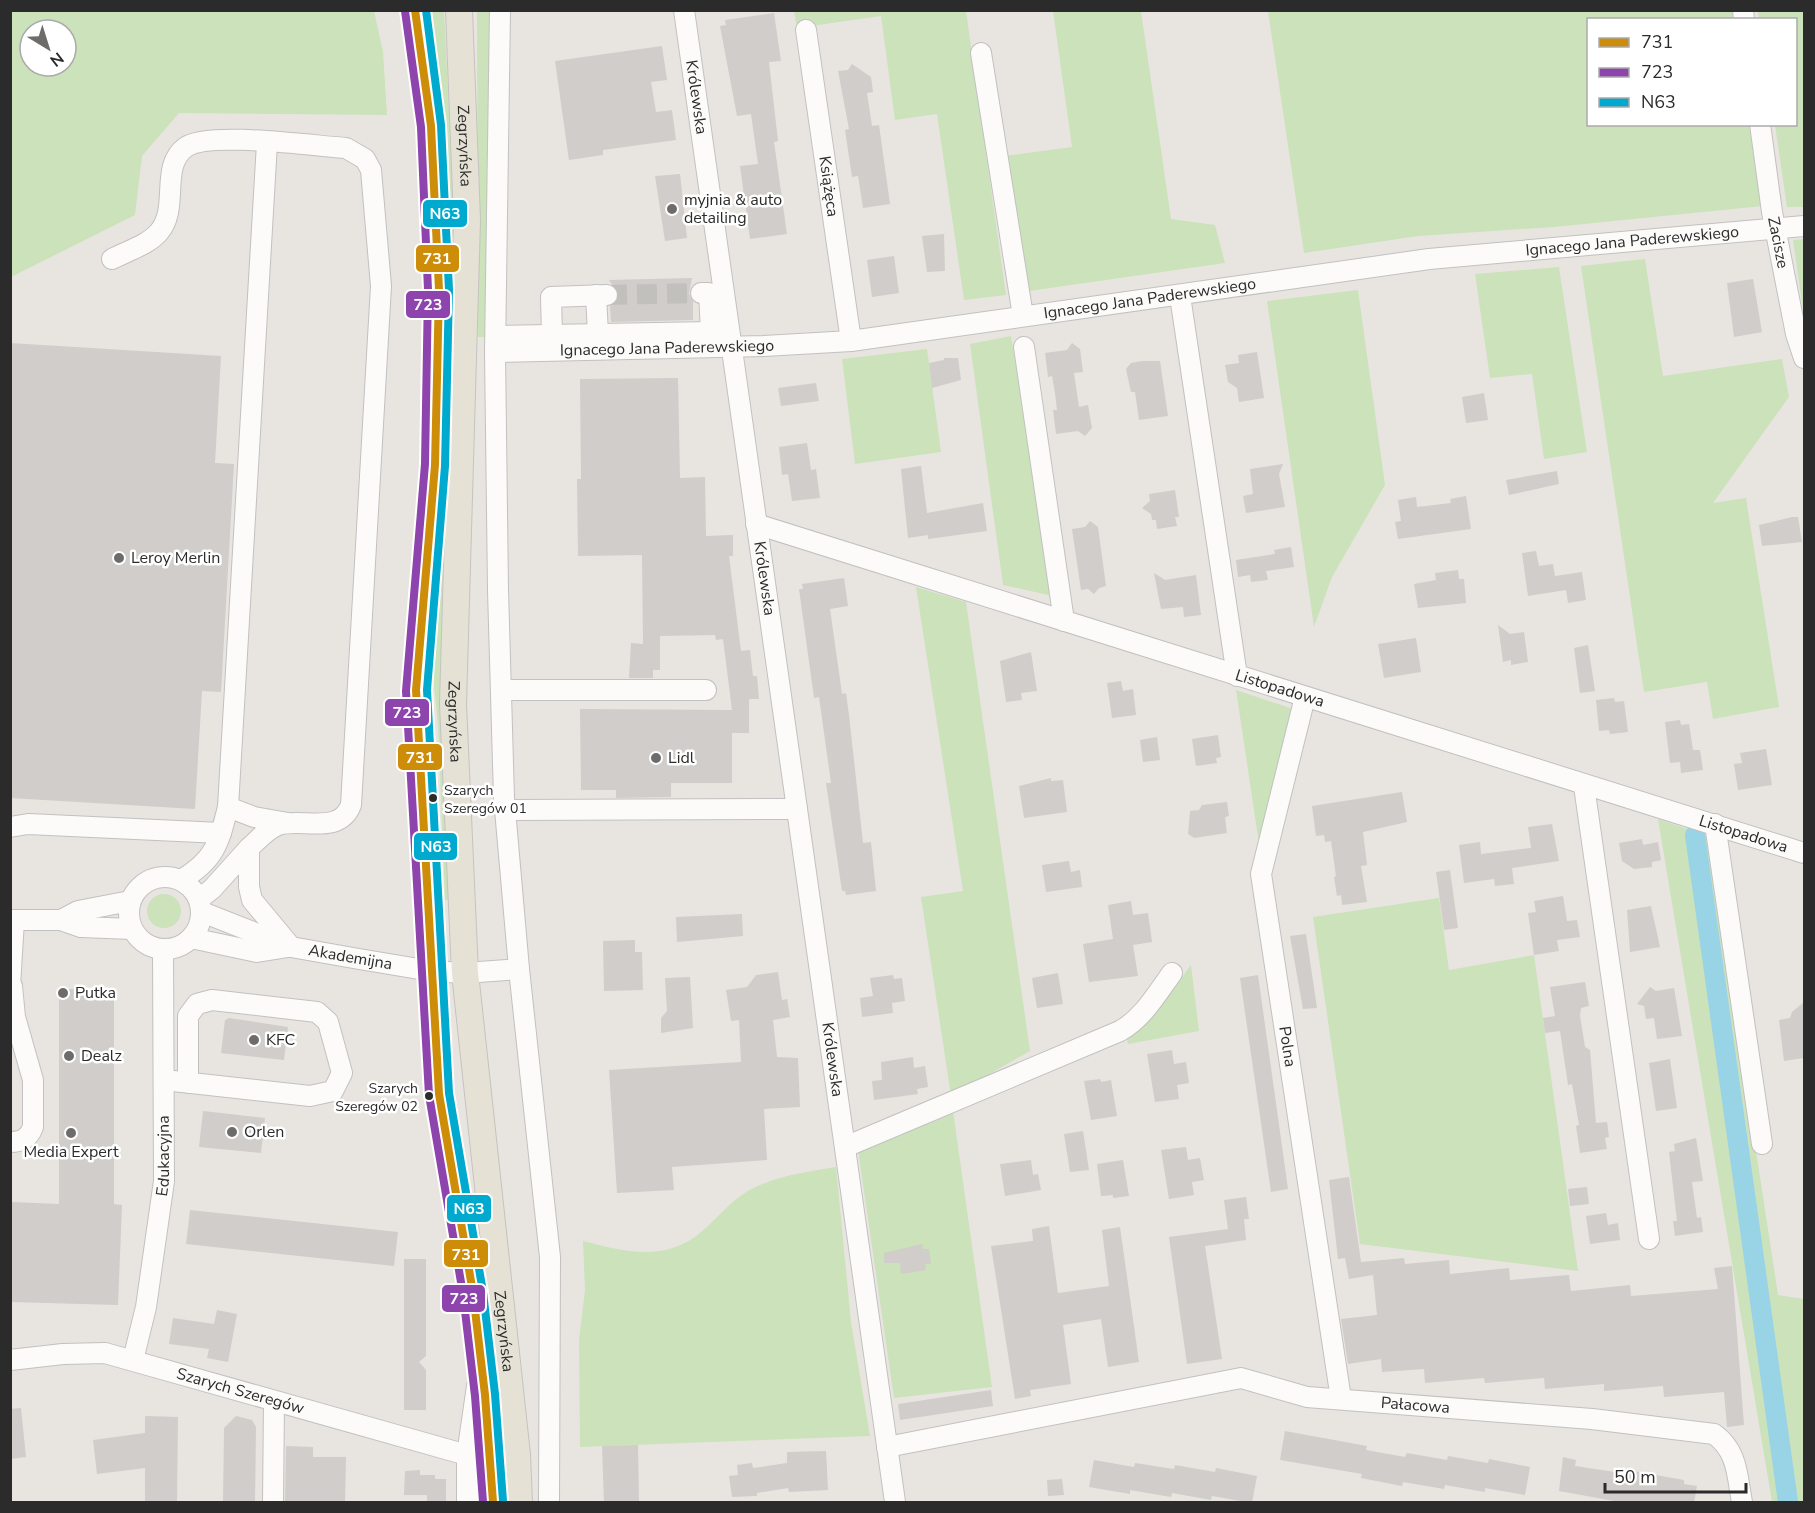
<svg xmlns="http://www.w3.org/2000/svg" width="1815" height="1513" viewBox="0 0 1815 1513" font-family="'Nunito Sans',sans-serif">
  <rect width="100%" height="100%" fill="#e8e5e0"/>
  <g fill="#cbe2bb" fill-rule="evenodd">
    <path d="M11 10 374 11 383 52 387 115 179 113 142 156 135 215 11 277ZM30 30H66V66H30Z"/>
    <path d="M428 11H444L455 235 456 311 441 649 448 900H445L438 723 432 667 451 363 452 234 444 123Z"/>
    <path d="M477 11H494L492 337H478Z"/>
    <path d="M794 11H966L1006 295 964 300 937 114 895 120 881 16 797 28Z"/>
    <path d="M1053 11H1141L1171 219 1215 225 1225 263 1029 291 1023 287 1004 156 1072 147Z"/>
    <path d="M1268 11H1735L1736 19 1588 20V124L1751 125 1763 206 1554 227 1418 236 1304 253Z"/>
    <path d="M1758 11H1804V207H1787L1775 125 1796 124V20L1759 19Z"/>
    <path d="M1804 239V317L1793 240Z"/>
    <path d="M1645 259 1663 376 1782 359 1789 397 1713 503 1746 498 1779 707 1713 719 1707 682 1644 692 1581 266Z"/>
    <path d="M1559 267 1587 452 1544 459 1532 374 1490 378 1475 274Z"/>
    <path d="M1358 290 1385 485 1332 577 1314 627 1267 301Z"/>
    <path d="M1011 336 1053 596 1003 585 970 344Z"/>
    <path d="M927 349 941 452 855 464 842 359Z"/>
    <path d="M916 587 966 602 1030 1051 951 1096 921 897 963 891Z"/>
    <path d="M1236 690 1293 709 1261 857Z"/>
    <path d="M1658 819 1708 836 1778 1295 1804 1299V1502H1772Z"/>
    <circle cx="164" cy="911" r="17"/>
    <path d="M1439 898 1449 970 1534 955 1578 1271 1360 1244 1313 917Z"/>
    <path d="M1191 965 1199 1031 1128 1044 1126 1035C1155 1021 1172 990 1191 965Z"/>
    <path d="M953 1111 992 1387 894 1398 858 1150Z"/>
    <path d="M836 1167 851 1322 870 1436 580 1447 579 1340 585 1290 583 1241C625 1252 664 1262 700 1233 717 1219 729 1202 748 1191 774 1176 807 1172 836 1167Z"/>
  </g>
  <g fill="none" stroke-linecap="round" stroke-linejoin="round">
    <path stroke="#98d3e6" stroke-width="20" d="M1695 835 1788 1502"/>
  </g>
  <g fill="#d0cdca">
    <path d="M774 13 781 61 769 62 778 141 774 142 787 234 750 239 740 166 758 164 751 114 737 116 720 26 726 25 725 20Z"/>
    <path d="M662 46 667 80 651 82 656 112 672 110 676 140 603 150V155L569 160 555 61Z"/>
    <path d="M852 64 871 77 873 92 867 93 872 126 879 125 890 204 863 208 858 176 852 177 845 130 849 129 838 71 848 70Z"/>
    <path d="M680 174 687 238 665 241 655 176Z"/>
    <path d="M944 234 945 271 927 272 922 236Z"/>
    <path d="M894 256 899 293 872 297 867 260Z"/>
    <path d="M692 278 689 294 693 301V320L611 322 610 306 617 301 619 294 609 280Z"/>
    <path d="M1753 279 1762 332 1734 337 1727 283Z"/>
    <path d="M10 343 221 356 215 463 234 464 221 692 202 691 195 809 10 798Z"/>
    <path d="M1072 343 1080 349 1083 372 1074 373 1079 407 1088 405 1092 428 1085 436 1078 431 1056 434 1053 410H1057L1055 393 1052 376 1048 377 1045 353 1067 350Z"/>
    <path d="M1257 352 1264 398 1239 402 1237 388 1228 382 1225 365 1239 363 1238 355Z"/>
    <path d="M944 358H958L961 380 932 388 929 363 944 360Z"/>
    <path d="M1142 361H1160L1168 416 1139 420 1135 392H1131L1126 369 1131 363Z"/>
    <path d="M678 378 680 478 705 477 706 536 733 535V556H729L741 651 750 650 753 676H757L759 699H749V733H732V783H671V797L616 798V790H581L580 709 732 710 723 639 716 640 715 635 660 636V670H653V678H629L631 643 643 644 642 555 578 556 577 479H581L580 379Z"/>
    <path d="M816 383 819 401 781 406 778 388Z"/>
    <path d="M1484 393 1488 420 1466 423 1462 397Z"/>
    <path d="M807 443 811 470 816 469 820 498 792 501 788 474 782 475 779 447Z"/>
    <path d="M1283 464 1279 474 1285 507 1246 513 1243 496 1253 494 1250 469Z"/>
    <path d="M921 466 927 513 983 503 987 531 928 539V535L908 538 901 469Z"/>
    <path d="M1557 471 1559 484 1509 495 1506 480Z"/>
    <path d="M1175 490 1179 517H1175L1177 526 1157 529 1156 520H1152L1151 514 1142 508 1150 501 1149 494Z"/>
    <path d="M1466 496 1471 529 1398 539 1395 522 1401 521 1398 500 1416 497 1417 507 1451 503 1450 499Z"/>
    <path d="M1792 517H1798L1802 542 1762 546 1759 525Z"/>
    <path d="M1090 521 1098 527 1106 586 1099 588 1094 594 1088 589 1081 590 1072 529 1085 527Z"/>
    <path d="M1291 547 1294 567 1266 571 1268 580 1251 582 1250 575 1238 577 1236 560 1275 554 1274 550Z"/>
    <path d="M1536 551 1539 566 1553 564 1555 576 1582 572 1586 600 1568 603 1566 590 1528 596 1522 553Z"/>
    <path d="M1458 570 1459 579H1464L1466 603 1418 608 1414 584 1436 580 1435 573Z"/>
    <path d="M1154 573 1165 580 1196 575 1201 615 1184 617 1183 607 1161 609Z"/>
    <path d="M844 578 848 606 830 609 842 694 846 693 849 715 863 843 871 842 876 891 846 895 845 891H842L826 783H831L819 697 814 698 799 589H803L802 584Z"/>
    <path d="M1498 625 1510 634 1524 632 1528 662 1511 665V660L1503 662Z"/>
    <path d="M1416 638 1421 672 1384 678 1378 644Z"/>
    <path d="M1588 645 1595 691 1580 693 1574 648Z"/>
    <path d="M1031 652 1037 691 1021 693 1022 700 1006 702 1000 661Z"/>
    <path d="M1121 681 1123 691 1133 689 1136 715 1112 718 1107 683Z"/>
    <path d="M1614 698 1615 702 1624 701 1628 732 1610 734 1609 730 1599 731 1596 700Z"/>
    <path d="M1680 720 1681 725 1689 724 1693 750H1700L1703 770 1681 773 1680 762 1670 763 1665 722Z"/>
    <path d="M1218 735 1221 757 1216 758 1217 763 1196 766 1192 739Z"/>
    <path d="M1157 737 1160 760 1143 762 1140 740Z"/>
    <path d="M1766 749 1772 785 1738 790 1734 764 1742 763 1740 753Z"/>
    <path d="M1051 778V781L1063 780 1067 812 1024 818 1019 786Z"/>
    <path d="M1402 792 1407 822 1363 832 1367 865 1361 866 1367 902 1342 905 1341 895 1337 896 1334 877 1336 876 1331 841 1325 842 1324 835 1316 836 1312 806Z"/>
    <path d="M1227 802 1229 816 1225 817 1227 833 1194 838 1188 834 1190 811 1199 810 1202 805Z"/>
    <path d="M1552 824 1559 861 1512 868 1514 884 1495 886 1494 879 1464 883 1459 845 1480 842 1481 854 1531 848 1528 827Z"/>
    <path d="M1642 839 1643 845 1658 842 1661 860 1652 862V867L1634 869 1622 861 1619 843Z"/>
    <path d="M1069 861 1071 872 1080 870 1082 887 1046 892 1042 865Z"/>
    <path d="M1450 870 1458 928 1444 930 1436 872Z"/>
    <path d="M1563 896 1567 921 1577 920 1580 937 1557 940 1559 951 1534 955 1528 913 1536 912 1534 901Z"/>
    <path d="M1131 901 1133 915 1148 913 1152 942 1133 945 1138 976 1089 982 1083 944 1113 939 1108 905Z"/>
    <path d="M1651 906 1660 947 1630 952 1627 910Z"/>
    <path d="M742 914 743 936 677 942 676 917Z"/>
    <path d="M1306 934 1317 1008 1303 1009 1290 936Z"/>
    <path d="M635 940V952H642L643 990 604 991 603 941Z"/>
    <path d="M778 972 782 1000 787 999 790 1017 773 1020 777 1057 798 1058 800 1107 764 1109 767 1160 672 1167 674 1190 617 1193 609 1070 741 1062 739 1020 731 1021 726 990 747 987 756 975Z"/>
    <path d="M1058 973 1063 1004 1037 1008 1032 978Z"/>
    <path d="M893 975 894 979 902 978 905 1001 892 1003 893 1013 862 1017 860 998 873 996 870 978Z"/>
    <path d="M1258 975 1288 1189 1271 1192 1240 978Z"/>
    <path d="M690 977 693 1028 661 1033V1018L667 1011 665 978Z"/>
    <path d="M1585 982 1589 1006 1581 1008 1580 1016 1585 1047 1590 1050 1596 1123 1607 1122 1609 1137 1605 1138 1607 1149 1580 1153 1576 1126 1579 1125 1572 1084 1568 1085 1560 1031 1545 1033 1543 1018 1555 1016 1550 987Z"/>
    <path d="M1650 987 1656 991 1674 988 1682 1036 1657 1039 1654 1018 1646 1019 1644 1006 1637 1004Z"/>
    <path d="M59 989H114V1204L122 1205 118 1305 10 1302V1202L59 1204Z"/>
    <path d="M1804 1002V1058L1784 1061 1779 1020 1790 1018 1792 1012Z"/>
    <path d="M229 1018 288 1027 284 1060 221 1053 225 1020Z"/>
    <path d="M1172 1050 1174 1064 1186 1062 1189 1083 1177 1085 1179 1099 1155 1102 1147 1054Z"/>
    <path d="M913 1057 914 1068 925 1066 928 1087 917 1089 918 1094 874 1100 872 1081 882 1080 881 1062Z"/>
    <path d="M1670 1059 1677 1108 1656 1111 1649 1063Z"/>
    <path d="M1100 1079 1101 1082 1111 1080 1117 1116 1091 1120 1084 1081Z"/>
    <path d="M203 1111 265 1118 261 1153 199 1147Z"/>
    <path d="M1083 1131 1089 1170 1070 1172 1064 1134Z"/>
    <path d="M1696 1138 1703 1181 1692 1182 1697 1218 1701 1217 1703 1232 1675 1236 1673 1221H1677L1669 1152 1675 1151 1674 1144Z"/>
    <path d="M1186 1147 1188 1160 1200 1158 1204 1180 1192 1182 1194 1195 1169 1199 1161 1150Z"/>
    <path d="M1031 1160 1033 1175 1038 1174 1041 1190 1005 1196 1000 1164Z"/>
    <path d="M1123 1160 1129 1196 1113 1198V1195L1101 1196 1097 1164Z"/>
    <path d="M1349 1177 1361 1262 1404 1258 1405 1264 1449 1260 1450 1274 1509 1268 1510 1280 1569 1275 1571 1291 1630 1285 1631 1296 1718 1289 1714 1268 1732 1266 1744 1425 1727 1427 1724 1392 1664 1397 1663 1386 1604 1391V1384L1545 1389 1544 1378 1485 1383 1484 1378 1425 1383 1424 1369 1382 1372 1381 1359 1348 1364 1341 1319 1377 1315 1373 1275 1349 1279 1345 1258 1338 1259 1329 1180Z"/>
    <path d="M1587 1187 1589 1204 1570 1206 1568 1189Z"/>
    <path d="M1246 1197 1249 1219H1244L1246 1240 1205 1246 1222 1359 1187 1364 1169 1237 1228 1229 1224 1200Z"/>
    <path d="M190 1210 398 1232 394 1266 186 1244Z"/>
    <path d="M1606 1213 1608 1225 1618 1223 1620 1240 1590 1244 1586 1216Z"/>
    <path d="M1049 1226 1058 1293 1109 1286 1102 1230 1120 1227 1139 1362 1108 1367 1101 1319 1063 1325 1071 1384 1030 1390 1031 1396 1015 1399 991 1246 1033 1241 1032 1229Z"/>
    <path d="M922 1244 923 1249H929L931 1264H925L926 1270 901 1274 900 1263H884V1253Z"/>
    <path d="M404 1259H426V1356L419 1362 426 1370V1410H404Z"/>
    <path d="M217 1310 237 1314 228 1362 207 1358 209 1349 169 1344 173 1318 214 1324Z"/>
    <path d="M991 1390 993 1406 900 1420 898 1404Z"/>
    <path d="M21 1408 26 1457 10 1459V1409Z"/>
    <path d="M145 1416 178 1417 177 1503H145V1468L97 1474 93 1440 145 1433Z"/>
    <path d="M236 1416 252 1420 256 1427 255 1503H223L224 1428Z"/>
    <path d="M1285 1431 1367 1446 1366 1450 1405 1457 1407 1453 1447 1460 1448 1456 1488 1463 1489 1459 1530 1467 1525 1495 1485 1488V1492L1445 1485 1444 1489 1403 1482 1402 1486 1361 1478 1362 1474 1280 1460Z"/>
    <path d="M638 1445 639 1503H604L602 1446Z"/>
    <path d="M286 1446 313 1447V1457H346L345 1503H285Z"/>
    <path d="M826 1451 828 1490 789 1492 788 1488 757 1493V1496L732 1497 729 1476 738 1475 737 1465 752 1463 753 1468 787 1463V1452Z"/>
    <path d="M1563 1457 1576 1460 1575 1466 1615 1472 1616 1468 1684 1480V1484L1697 1486 1694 1503H1625L1559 1491Z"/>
    <path d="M1094 1460 1134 1467 1135 1463 1174 1469 1175 1465 1215 1472 1216 1468 1257 1476 1252 1503 1212 1496 1211 1500 1172 1493 1171 1497 1130 1490V1494L1089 1487Z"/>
    <path d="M420 1470V1475H435V1479H446V1503H427V1495H404L405 1471Z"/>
    <path d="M1062 1479 1064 1495 1048 1496 1047 1480Z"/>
  </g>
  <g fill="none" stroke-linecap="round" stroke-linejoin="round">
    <path stroke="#c2c0bc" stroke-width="20" stroke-dasharray="20 10" stroke-linecap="butt" d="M607 295 701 293"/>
    <g stroke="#c2c1c1" stroke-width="22">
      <g id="minor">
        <path d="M500 10 495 352 498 590 504 798 519 969 550 1257 549 1502"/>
        <path id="s1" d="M684 10 895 1502"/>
        <path d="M1743 10 1744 20"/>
        <path id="s2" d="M806 30 851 341"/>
        <path d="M981 53 1023 316"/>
        <path id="s3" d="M1760 124 1772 212 1796 334 1804 358"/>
        <path d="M112 259C127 251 148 245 159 232 180 208 159 166 186 147 208 131 314 146 346 148L365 159 371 170 381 286 351 805C339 836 301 817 278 825 267 829 258 840 249 848V887L252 900 291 947"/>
        <path d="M596 295 598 334"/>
        <path d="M1180 296 1237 676"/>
        <path d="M552 335 551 297 607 295"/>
        <path d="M497 336 711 332 709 293H701"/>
        <path d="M1024 347 1064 621"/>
        <path id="s4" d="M495 352 764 346 851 341 1429 259 1804 226"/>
        <path id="s5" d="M756 524 1804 853"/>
        <path d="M501 690H706"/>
        <path id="s6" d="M1305 697 1261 874 1341 1399"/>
        <path d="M1584 786 1649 1239"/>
        <path d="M228 807 254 817 288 823"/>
        <path d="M505 810 797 809"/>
        <path d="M1715 824 1762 1144"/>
        <path d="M10 827 28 824 221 833"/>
        <circle cx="165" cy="913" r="36"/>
        <path d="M181 880C215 860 219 843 228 807L267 143"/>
        <path d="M199 899 212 889 249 848"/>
        <path id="s7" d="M202 912 291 947 359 959 431 971 465 973 519 969"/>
        <path d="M10 920H61L81 927 132 929"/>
        <path d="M61 920 78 911 130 901"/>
        <path d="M191 938 257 952 288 947"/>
        <path d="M10 986 14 920"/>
        <path d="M164 1080 310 1096 333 1091 342 1073 328 1022 317 1012 212 1000 197 1004 188 1016V1083"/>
        <path d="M10 1142C22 1142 29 1138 33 1127V1080L15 1017 12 986"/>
        <path d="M845 1147 1120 1031C1143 1018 1156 995 1172 973"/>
        <path id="s8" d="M10 1360 63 1354 105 1353 467 1455"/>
        <path id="s9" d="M133 1360 146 1307 164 1181 163 949"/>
        <path id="s10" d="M887 1447 1241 1378 1307 1397 1592 1419 1714 1434C1738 1451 1737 1476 1742 1502"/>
        <path d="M273 1502 274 1402"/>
        <path d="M467 1502V1455L477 1386"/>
      </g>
    </g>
    <g stroke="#c5c3c1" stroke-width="28">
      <g id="major">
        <path d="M415 10 431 126 439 290 435 465 416 690 439 1094 473 1293 485 1395 493 1502"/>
        <path id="s11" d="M459 10 467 220 453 704 465 973 517 1455 519 1502"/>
      </g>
    </g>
    <use href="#minor" stroke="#fcfbfa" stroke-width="20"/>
    <use href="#major" stroke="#e5e2d5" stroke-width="26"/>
    <g stroke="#fff" stroke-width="12">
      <path id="bus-1" d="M415 10 431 126 439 290 435 465 416 690 439 1094 473 1293 485 1395 493 1502"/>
    </g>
    <g stroke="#fff" stroke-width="12">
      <path id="bus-2" d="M405 11 421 127 428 290 425 464 406 691 429 1095 463 1294 475 1396 483 1502"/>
    </g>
    <g stroke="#fff" stroke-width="12">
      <path id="bus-3" d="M426 10 441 125 449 290 445 466 427 690 449 1093 483 1292 495 1394 503 1501"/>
    </g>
    <use href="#bus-1" stroke="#ce8d09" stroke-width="8"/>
    <use href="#bus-2" stroke="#8e44ad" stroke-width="8"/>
    <use href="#bus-3" stroke="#00a9ce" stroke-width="8"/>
  </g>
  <g fill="#6d6c6a" stroke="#fff" stroke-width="2">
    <circle cx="672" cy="209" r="6"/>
    <circle cx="119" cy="558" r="6"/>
    <circle cx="656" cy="758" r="6"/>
    <circle cx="63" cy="993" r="6"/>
    <circle cx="254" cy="1040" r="6"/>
    <circle cx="69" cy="1056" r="6"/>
    <circle cx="232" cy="1132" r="6"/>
    <circle cx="71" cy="1133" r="6"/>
  </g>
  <g fill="#2b2b2b" stroke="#fff" stroke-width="2">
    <circle cx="433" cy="798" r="5"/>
    <circle cx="429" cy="1096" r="5"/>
  </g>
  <g text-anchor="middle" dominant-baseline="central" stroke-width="5" stroke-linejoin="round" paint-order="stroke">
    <g font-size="14" fill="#2b2b2b" stroke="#fff" text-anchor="start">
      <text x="444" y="790">Szarych<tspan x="444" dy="18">Szeregów 01</tspan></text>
      <text x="418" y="1088" text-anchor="end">Szarych<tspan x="418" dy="18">Szeregów 02</tspan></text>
    </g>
    <g font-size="16" fill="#2b2b2b" stroke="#fff">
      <text stroke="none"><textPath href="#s1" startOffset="88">Królewska</textPath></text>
      <text stroke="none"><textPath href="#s11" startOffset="136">Zegrzyńska</textPath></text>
      <text stroke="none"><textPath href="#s2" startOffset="158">Książęca</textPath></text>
      <text stroke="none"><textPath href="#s4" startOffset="1144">Ignacego Jana Paderewskiego</textPath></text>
      <text stroke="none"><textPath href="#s3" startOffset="120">Zacisze</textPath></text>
      <text stroke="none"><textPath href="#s4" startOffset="658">Ignacego Jana Paderewskiego</textPath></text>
      <text stroke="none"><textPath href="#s4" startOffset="172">Ignacego Jana Paderewskiego</textPath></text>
      <text stroke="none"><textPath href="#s1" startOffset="574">Królewska</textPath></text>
      <text stroke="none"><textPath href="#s5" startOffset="549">Listopadowa</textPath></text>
      <text stroke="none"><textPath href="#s11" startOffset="712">Zegrzyńska</textPath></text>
      <text stroke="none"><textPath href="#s5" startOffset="1035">Listopadowa</textPath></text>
      <text stroke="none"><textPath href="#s7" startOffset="156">Akademijna</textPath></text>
      <text stroke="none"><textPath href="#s6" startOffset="357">Polna</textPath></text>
      <text stroke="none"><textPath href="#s1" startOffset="1060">Królewska</textPath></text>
      <text stroke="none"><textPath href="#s9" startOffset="207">Edukacyjna</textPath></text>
      <text stroke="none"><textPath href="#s11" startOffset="1324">Zegrzyńska</textPath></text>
      <text stroke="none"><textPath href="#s8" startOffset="236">Szarych Szeregów</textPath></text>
      <text stroke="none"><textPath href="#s10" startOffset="538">Pałacowa</textPath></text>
    </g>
    <g font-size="16" fill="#2b2b2b" stroke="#fff" text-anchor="start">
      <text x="684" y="200">myjnia &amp; auto<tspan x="684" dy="18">detailing</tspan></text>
      <text x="131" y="558">Leroy Merlin</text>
      <text x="668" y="758">Lidl</text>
      <text x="75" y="993">Putka</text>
      <text x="266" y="1040">KFC</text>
      <text x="81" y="1056">Dealz</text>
      <text x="244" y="1132">Orlen</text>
      <text x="71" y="1152" text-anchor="middle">Media Expert</text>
    </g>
  </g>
  <g stroke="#fff" stroke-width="2">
    <rect x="422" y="199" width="46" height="29" rx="6" fill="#00a9ce"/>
    <rect x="415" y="244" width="45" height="29" rx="6" fill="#ce8d09"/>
    <rect x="405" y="290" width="46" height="29" rx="6" fill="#8e44ad"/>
    <rect x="384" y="698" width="46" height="29" rx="6" fill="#8e44ad"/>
    <rect x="397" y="743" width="46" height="28" rx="6" fill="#ce8d09"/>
    <rect x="413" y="832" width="45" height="29" rx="6" fill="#00a9ce"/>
    <rect x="446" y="1194" width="46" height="29" rx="6" fill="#00a9ce"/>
    <rect x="443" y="1239" width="46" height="29" rx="6" fill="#ce8d09"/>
    <rect x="441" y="1284" width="45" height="29" rx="6" fill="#8e44ad"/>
  </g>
  <g font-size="16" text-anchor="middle" font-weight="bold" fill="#fff">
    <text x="445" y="219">N63</text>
    <text x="437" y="264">731</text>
    <text x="428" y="310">723</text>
    <text x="407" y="718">723</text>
    <text x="420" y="763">731</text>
    <text x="436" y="852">N63</text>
    <text x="469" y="1214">N63</text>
    <text x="466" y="1260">731</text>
    <text x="464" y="1304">723</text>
  </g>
  <rect width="1815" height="1513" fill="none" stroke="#2b2b2b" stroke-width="24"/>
  <rect x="1587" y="18" width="210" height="108" fill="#ffffff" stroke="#aaaaaa" stroke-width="1.5"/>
  <rect x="1599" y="38" width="30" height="9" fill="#ce8d09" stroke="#aaaaaa" stroke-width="1.5"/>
  <text x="1641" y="48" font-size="18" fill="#2b2b2b">731</text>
  <rect x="1599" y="68" width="30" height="9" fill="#8e44ad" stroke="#aaaaaa" stroke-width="1.5"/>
  <text x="1641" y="78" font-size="18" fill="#2b2b2b">723</text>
  <rect x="1599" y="98" width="30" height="9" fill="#00a9ce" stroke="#aaaaaa" stroke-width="1.5"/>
  <text x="1641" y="108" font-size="18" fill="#2b2b2b">N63</text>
  <g transform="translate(48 48) rotate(142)"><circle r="28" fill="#ffffff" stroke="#aaaaaa" stroke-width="1.5"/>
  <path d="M0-4.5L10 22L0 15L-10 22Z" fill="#6d6c6a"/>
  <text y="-9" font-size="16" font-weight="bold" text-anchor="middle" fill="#2b2b2b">N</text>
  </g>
  <path d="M1605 1483v9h141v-9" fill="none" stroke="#2b2b2b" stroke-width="3"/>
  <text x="1614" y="1483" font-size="18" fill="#2b2b2b" stroke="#ffffff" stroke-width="4.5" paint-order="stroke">50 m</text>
</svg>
